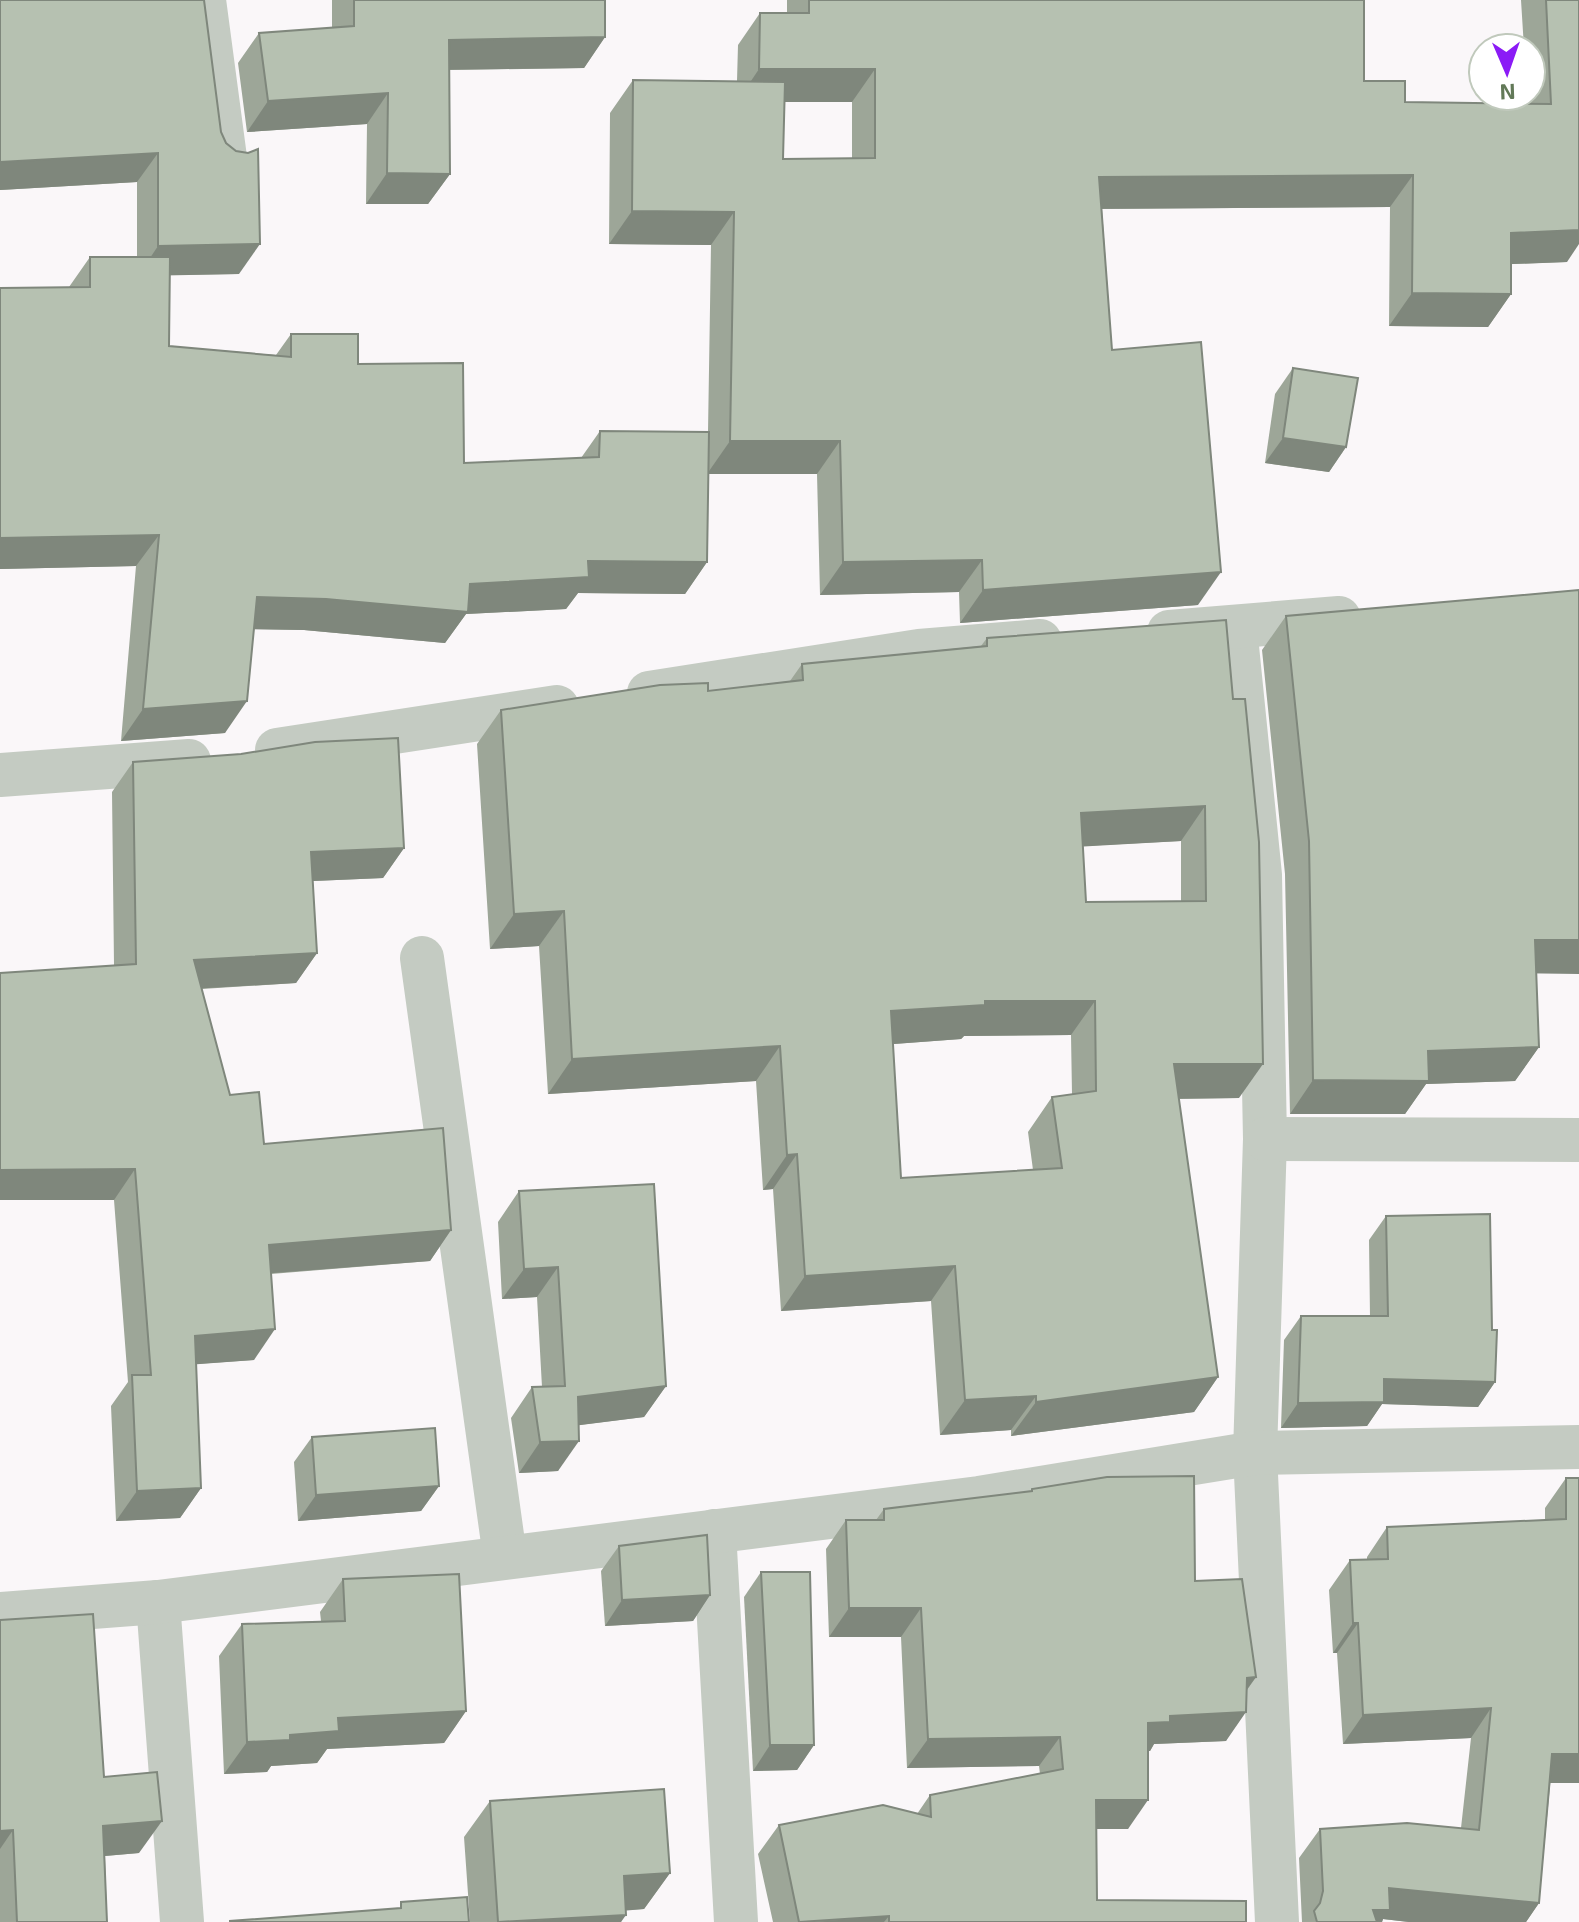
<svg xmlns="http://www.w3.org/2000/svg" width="1579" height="1922" viewBox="0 0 1579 1922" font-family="'Exo 2',sans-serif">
  <rect width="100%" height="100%" fill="#faf7f9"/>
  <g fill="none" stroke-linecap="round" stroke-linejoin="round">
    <g stroke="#c4cbc2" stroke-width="44">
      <path d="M204 0 225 158"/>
      <path d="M1235 627 1260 875 1265 1139 1255 1453 1277 1922"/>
      <path d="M1169 632 1339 618"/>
      <path d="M649 693 919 651 1040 641"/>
      <path d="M277 750 557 707"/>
      <path d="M0 775 189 761"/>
      <path d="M422 958 505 1557"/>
      <path d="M1265 1139 1579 1140"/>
      <path d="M714 1531 736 1922"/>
      <path d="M158 1602 182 1922"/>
      <path d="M0 1614 158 1602 979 1498 1255 1453 1579 1447"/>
    </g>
  </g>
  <g fill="#9da698" fill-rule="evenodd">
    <path d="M0 0H204L239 274 170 275 169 346 276 355 291 334 358 364 464 463 581 458 600 431 708 432 711 245 609 244 610 113 633 80 737 81 738 45 760 13H787V0H1364V81L1405 102 1526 104V96H1531V48H1524L1521 0H1579L1567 262 1511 264V294L1488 327 1389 326 1390 207 1102 209 1112 350 1198 605 960 623 959 592 820 595 817 474H708L707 562 685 594 578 593 566 609 466 614 445 643 304 630 254 629 225 733 121 741 136 566 0 569V288L69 287 90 257H137V182L0 190ZM784 102H852V159H783Z"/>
    <path d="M332 0H605V37L584 68 449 70 450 174 428 204H366L367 124 247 132 238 63 259 33 332 28Z"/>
    <path d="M1293 368 1346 447 1329 472 1265 463 1275 394Z"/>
    <path d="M1286 616 1536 974 1539 1047 1515 1081 1426 1084 1405 1114H1290L1285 874 1262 650Z"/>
    <path d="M1226 620 1239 1098 1179 1099 1218 1377 1194 1412 1011 1436V1430L940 1435 931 1301 781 1311 773 1189 763 1190 756 1081 548 1094 539 946 490 949 477 744 501 710 708 691 790 681 802 664 981 646 987 638ZM1181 841V902H1086L1083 846ZM1071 1035 1072 1094 1052 1097 1028 1132 1033 1170 901 1178 893 1044 961 1039 964 1036Z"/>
    <path d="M133 762 404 848 383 878 313 881 317 953 296 983 202 989 230 1095 264 1144 451 1230 430 1261 271 1274 254 1360 196 1364 201 1488 180 1518 116 1521 111 1406 128 1382 114 1200V965L112 792Z"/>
    <path d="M519 1191 666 1386 644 1417 579 1425 558 1471 519 1473 511 1418 532 1387H542L537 1297 502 1299 498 1222Z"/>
    <path d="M1386 1216 1492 1330 1495 1382 1478 1407 1382 1404 1367 1426 1281 1428 1284 1340 1301 1316H1370L1369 1240Z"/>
    <path d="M312 1437 439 1486 421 1511 298 1521 294 1462Z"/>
    <path d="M1566 1478H1579L1539 1903 1526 1922H1409L1383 1919 1382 1922H1302L1299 1858 1320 1829 1461 1828 1471 1738 1343 1744 1337 1653H1333L1329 1590 1350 1560H1367V1557L1387 1527 1545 1520V1508Z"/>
    <path d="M1032 1489 1195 1581 1256 1677 1247 1690 1226 1741 1154 1744 1150 1751H1148L1128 1829H1096L1097 1900 1246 1922H773L758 1854 779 1825 917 1814 930 1795 1040 1774 1039 1766 907 1768 901 1637H829L826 1549 846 1520H876L884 1509 1030 1492Z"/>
    <path d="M619 1546 710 1595 693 1621 605 1626 601 1571Z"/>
    <path d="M761 1572 814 1745 797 1770 753 1771 744 1597Z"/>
    <path d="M343 1579 466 1711 444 1743 327 1749 317 1763 271 1766 267 1772 224 1774 219 1656 242 1624 321 1621 320 1612Z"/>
    <path d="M0 1620 104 1777 139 1853 105 1856 107 1922H0Z"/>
    <path d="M490 1801 670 1873 644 1909 626 1910 621 1922H470L464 1837Z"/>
  </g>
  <g fill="#7f877c">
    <path d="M605 37 584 68 428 70 449 40Z"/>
    <path d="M759 69H875L852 102H737Z"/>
    <path d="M388 93 367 124 247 132 268 101Z"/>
    <path d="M158 153 137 182 0 190V162Z"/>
    <path d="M387 173 450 174 428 204H366Z"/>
    <path d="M1413 175 1390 207 1076 209 1099 177Z"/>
    <path d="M632 211 734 212 711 245 609 244Z"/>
    <path d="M1579 230V244L1567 262 1488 265 1511 233Z"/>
    <path d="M260 244 239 274 138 276 158 246Z"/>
    <path d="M1412 293 1511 294 1488 327 1389 326Z"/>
    <path d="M1283 438 1346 447 1329 472 1265 463Z"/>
    <path d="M730 441H840L817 474H707Z"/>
    <path d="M159 535 136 566 0 569V538Z"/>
    <path d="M982 560 959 592 820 595 843 562Z"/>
    <path d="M588 561 707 562 685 594 578 593 566 609 466 614 445 643 304 630 235 629 257 597 470 584Z"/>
    <path d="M1221 572 1198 605 960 623 983 590Z"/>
    <path d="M247 701 225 733 121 741 143 709Z"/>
    <path d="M1205 806 1181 841 1057 848 1081 813Z"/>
    <path d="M404 848 383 878 290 882 311 852Z"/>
    <path d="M564 911 539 946 490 949 514 914Z"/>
    <path d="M1535 940H1579V974L1512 973Z"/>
    <path d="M317 953 296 983 173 990 194 960Z"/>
    <path d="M985 1001H1095L1071 1035 964 1036 961 1039 867 1046 891 1011Z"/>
    <path d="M780 1046 756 1081 548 1094 572 1059Z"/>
    <path d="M1539 1047 1515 1081 1426 1084 1405 1114H1290L1313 1080 1428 1051Z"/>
    <path d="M1174 1064H1263L1239 1098 1150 1099Z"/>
    <path d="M797 1154 773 1189 763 1190 787 1155Z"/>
    <path d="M135 1169 114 1200H0V1170Z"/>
    <path d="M451 1230 430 1261 248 1275 269 1245Z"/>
    <path d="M955 1266 931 1301 781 1311 805 1276Z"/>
    <path d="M558 1267 537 1297 502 1299 524 1269Z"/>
    <path d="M275 1329 254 1360 173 1366 195 1336Z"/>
    <path d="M1218 1377 1194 1412 1011 1436 1036 1402Z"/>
    <path d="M1384 1379 1495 1382 1478 1407 1382 1404 1367 1426 1281 1428 1298 1403Z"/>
    <path d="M666 1386 644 1417 557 1428 578 1397Z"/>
    <path d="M1036 1396 1011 1430 940 1435 965 1400Z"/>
    <path d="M579 1441 558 1471 519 1473 540 1442Z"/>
    <path d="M439 1486 421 1511 298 1521 316 1495Z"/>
    <path d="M201 1488 180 1518 116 1521 137 1491Z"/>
    <path d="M710 1595 693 1621 605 1626 622 1600Z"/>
    <path d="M849 1608H921L901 1637H829Z"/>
    <path d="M1353 1623H1358L1337 1653H1333Z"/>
    <path d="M1256 1677 1235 1706 1247 1678Z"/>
    <path d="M1491 1708 1471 1738 1343 1744 1363 1715Z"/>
    <path d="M466 1711 444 1743 327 1749 317 1763 271 1766 267 1772 224 1774 247 1742 290 1735 338 1718Z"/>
    <path d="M1246 1712 1226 1741 1154 1744 1150 1751 1127 1752 1148 1723 1170 1716Z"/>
    <path d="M1060 1737 1039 1766 907 1768 928 1739Z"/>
    <path d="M770 1745H814L797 1770 753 1771Z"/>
    <path d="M1552 1754H1579V1783H1531Z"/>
    <path d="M1096 1800H1148L1128 1829H1076Z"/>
    <path d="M162 1821 139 1853 81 1858 103 1826Z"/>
    <path d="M13 1830 0 1849V1831Z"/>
    <path d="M670 1873 644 1909 598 1913 624 1876Z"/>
    <path d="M1389 1888 1539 1903 1526 1922H1409L1383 1919 1382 1922H1365Z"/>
    <path d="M626 1915 621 1922H511Z"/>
    <path d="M889 1916 884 1922H813Z"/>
  </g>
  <g fill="#b6c1b1" stroke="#7f877c" stroke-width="2" fill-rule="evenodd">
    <path d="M0 0H204L221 132 226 143 236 151 248 153 258 149 260 244 158 246V153L0 162Z"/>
    <path d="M354 0H605V37L449 40 450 174 387 173 388 93 268 101 259 33 354 26Z"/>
    <path d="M809 0H1364V81H1405V102L1551 104 1546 0H1579V230L1511 233V294L1412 293 1413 175 1099 177 1112 350 1201 342 1221 572 983 590 982 560 843 562 840 441H730L734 212 632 211 633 80 785 82 783 159 875 158V69H759L760 13H809Z"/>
    <path d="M90 257H170L169 346 291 357V334H358V364L463 363 464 463 599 457 600 431 709 432 707 562 588 561 589 577 470 584 468 612 326 599 257 597 247 701 143 709 159 535 0 538V288L90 287Z"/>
    <path d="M1293 368 1358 378 1346 447 1283 438Z"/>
    <path d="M1579 590V940H1535L1539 1047 1428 1051 1429 1081 1313 1080 1309 841 1286 616Z"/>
    <path d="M1226 620 1233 699H1245L1259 842 1263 1064H1174L1218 1377 1036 1402V1396L965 1400 955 1266 805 1276 797 1154 787 1155 780 1046 572 1059 564 911 514 914 501 710 660 685 708 683V691L803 680 802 664 987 646V638ZM1205 806 1206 901 1086 902 1081 813ZM985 1001H1095L1096 1091 1052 1097 1062 1168 901 1178 891 1011 985 1005Z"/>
    <path d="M398 738 404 848 311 852 317 953 194 960 230 1095 259 1092 264 1144 443 1128 451 1230 269 1245 275 1329 195 1336 201 1488 137 1491 132 1375H151L135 1169 0 1170V973L136 964 133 762 241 754 315 742Z"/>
    <path d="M654 1184 666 1386 578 1397 579 1441 540 1442 532 1387 565 1386 558 1267 524 1269 519 1191Z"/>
    <path d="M1490 1214 1492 1330H1497L1495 1382 1384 1379V1402L1298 1403 1301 1316H1388L1386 1216Z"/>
    <path d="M435 1428 439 1486 316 1495 312 1437Z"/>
    <path d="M1194 1476 1195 1581 1242 1579 1256 1677 1247 1678 1246 1712 1170 1716V1722L1148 1723V1800H1096L1097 1900 1246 1901V1922H889V1916L799 1922 779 1825 883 1805 931 1817 930 1795 1063 1769 1060 1737 928 1739 921 1608H849L846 1520H884V1509L1032 1491V1489L1107 1477Z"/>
    <path d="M1566 1478H1579V1754H1552L1539 1903 1389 1888 1390 1910H1373L1377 1922H1317L1314 1911 1320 1903 1323 1891 1320 1829 1407 1823 1479 1830 1491 1708 1363 1715 1358 1623H1353L1350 1560 1388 1559 1387 1527 1566 1519Z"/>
    <path d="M707 1535 710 1595 622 1600 619 1546Z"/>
    <path d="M761 1572H810L814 1745H770Z"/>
    <path d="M459 1574 466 1711 338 1718 339 1731 290 1735V1740L247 1742 242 1624 345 1621 343 1579Z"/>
    <path d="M93 1614 104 1777 157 1772 162 1821 103 1826 107 1922H17L13 1830 0 1831V1620Z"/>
    <path d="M664 1789 670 1873 624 1876 626 1915 498 1922 490 1801Z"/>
    <path d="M467 1897 469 1922H230V1921L401 1908V1902Z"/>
  </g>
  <g transform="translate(1507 72) rotate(178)"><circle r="38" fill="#ffffff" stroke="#c0c9bc" stroke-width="2"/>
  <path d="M0-6L14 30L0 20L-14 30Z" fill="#8b1bf6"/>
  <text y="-12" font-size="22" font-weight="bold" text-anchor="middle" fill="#627958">N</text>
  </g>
</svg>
